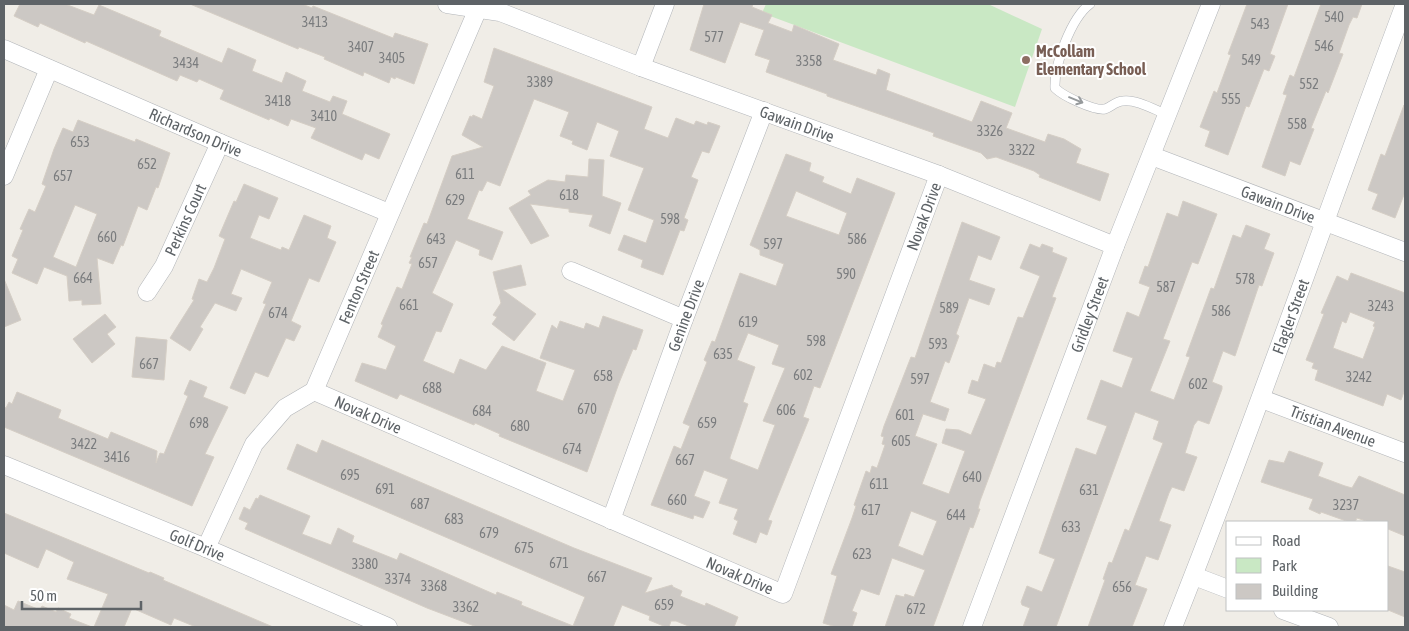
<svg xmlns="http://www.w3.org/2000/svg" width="1409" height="631" viewBox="0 0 1409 631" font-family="'Asap Condensed',sans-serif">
  <rect width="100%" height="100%" fill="#f0ede7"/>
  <path fill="#c9e8c4" d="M766 4H988L1042 29 1015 107 762 13Z"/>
  <g fill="#ccc8c4" stroke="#d5cec5" fill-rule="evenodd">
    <path d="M20 4H65L94 15 99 5 161 31 159 36 222 63 228 48 256 60 252 71 282 83 286 72 306 81 302 91 330 102 333 96 347 101 342 114 390 134 379 159 365 153 362 160 311 138 316 128 291 119 288 126 270 118 269 120 220 99 224 90 199 79 197 82 180 75 177 81 86 41 85 43 40 23 38 27 14 16Z"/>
    <path d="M190 4H302L312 8 313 6 393 38 395 33 428 44 414 84 396 77 395 79 391 77 389 83 364 72 363 76 324 59 325 57 299 47 298 49Z"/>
    <path d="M704 4H753L752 7 772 15 768 23 792 32 794 25 839 44 833 60 876 75 878 69 890 74 886 90 972 122 981 101 1012 113 1006 128 1045 142 1048 134 1064 139 1081 149 1076 163 1109 174 1100 201 1039 177 1040 175 1034 171 996 157 987 159 981 153 933 136 934 133 827 96V94L766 72 770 60 755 55 764 30 740 22 725 63 690 50Z"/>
    <path d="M1247 4H1288L1270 54 1275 56 1269 71 1264 69 1249 107 1246 106 1228 155 1205 146 1210 131 1200 127 1214 91 1217 93 1231 55 1228 54Z"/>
    <path d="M1321 4H1362L1357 18 1353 17 1349 25 1339 53 1343 54 1328 93 1326 91 1311 128 1314 129 1300 165 1290 161 1285 176 1262 167 1287 95 1283 94 1290 75 1294 77Z"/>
    <path d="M494 48 652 107 644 129 668 138 676 118 694 125 696 121 707 125 708 122 720 126 709 153 702 151 691 177 698 180 684 218 688 220 684 231 680 230 663 275 641 267 643 260 618 250 624 235 646 243 654 220 628 210 644 168 610 156 619 131 597 122 587 150 572 144 573 141 560 136 569 112 534 99 500 186 487 181 482 191 479 190 467 219 503 232 492 260 479 255 480 250 456 240 432 293 453 304 441 332 436 331 423 361 454 374 460 359 486 370 502 346 546 363 536 391 563 401 575 370 540 358 552 325 557 329 560 321 584 329 586 323 599 328 603 316 643 330 636 350 633 349 619 383 587 472 499 436 500 434 475 423 474 425 400 394 397 399 355 381 362 363 386 370 396 346 378 337 383 325 381 324 397 287 402 289 412 264 409 263 412 257H410L424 223 427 224 452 156 483 147 462 135 470 116 472 117 473 115 482 119 494 86 484 82Z"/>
    <path d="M1404 105 1405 192 1395 218 1372 209 1378 194 1368 190 1381 154 1385 156Z"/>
    <path d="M78 120 135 142 136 139 170 153 158 188 156 187 147 210 138 206 123 246 121 245 113 264 97 258 101 304 82 305V300L69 301 67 276 44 267 37 284 12 273 18 259 12 256 23 230 20 229 29 209 35 212 46 186 42 184 54 149 63 128 73 132ZM75 205 97 214 76 267 53 257Z"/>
    <path d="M786 154 811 163 809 171 824 177 822 182 851 194 857 178 895 193 820 388 814 386 803 417 809 419 768 520 772 521 767 535 760 532 756 543 733 534 738 521 734 519 738 509 719 503 728 479 704 470 694 496 710 502 703 518 694 515 693 519 651 505 674 446 681 449 690 426 683 423 707 362 704 360 712 341 715 342 740 273 776 286 784 264 760 255V250L750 245ZM796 191 847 213 839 235 786 216ZM748 333 779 345 772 364 785 368 763 421 775 425 758 470 730 459V457L748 404 743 402 755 367 737 360Z"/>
    <path d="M589 159 604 160 602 196 621 203 610 234 589 226 593 215 569 212V209L530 204 549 236 531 244 509 208 531 195 528 191 548 180 565 182 566 175 588 177Z"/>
    <path d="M244 184 278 198 269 219 259 215 250 238 281 250 282 247 289 250 304 215 331 226 327 238 336 242 319 282 309 278 291 321 301 326 294 341 286 338 268 377 255 372 245 394 230 388 266 304 263 303 272 282 241 269 231 294 242 298 236 311 215 303 200 327 203 329 190 351 170 338 194 300 192 299 199 279 207 282 214 268 225 239 219 236 234 201 236 202Z"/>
    <path d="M1183 201 1217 214 1198 264 1192 262 1163 339 1170 341 1150 391 1174 400 1190 357 1186 356 1211 288 1214 289 1233 235 1241 238 1246 225 1270 234 1264 249 1274 253 1262 286 1259 285 1235 356 1223 351 1212 382 1222 386V389L1209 424 1198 420 1194 425 1185 453 1197 457 1184 491 1172 487 1169 493 1159 521 1171 525 1158 560 1146 556 1135 585 1147 589 1132 627H1088L1105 580 1103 579 1109 562 1112 563 1125 529 1129 531 1163 443 1153 439 1159 421 1135 412 1056 627H1023L1030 608 1022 605 1021 602 1027 586 1042 592 1055 559 1039 553 1076 448 1096 455 1107 426 1087 419 1095 397 1101 380 1122 388 1133 358 1113 351 1127 312 1139 317 1150 287 1139 283 1145 266 1148 267 1167 213 1178 217Z"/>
    <path d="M962 222 1000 237 991 260 978 255 969 280 995 289 989 305 969 298 956 334 959 336 949 363 945 361 930 402 949 409 945 421 923 414 915 436 937 444 922 484 949 494 965 451 942 443 946 429 959 430 971 435 986 399 968 393 972 380 978 382 984 364 995 368 997 362 1001 363 1018 317 1023 318 1040 276 1020 268 1030 244 1040 248 1042 244 1053 248 1052 252 1067 258 1052 297 1056 298 980 501 978 509H980L973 528 970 527 933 627H885L896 595 904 597 905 594 914 597 925 570 892 558 879 595 861 589 852 611 857 613 852 627H836L823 623 837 576 831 574 852 518 856 506 854 505 866 471 870 473 872 466 877 468 885 445 882 444 884 437 881 436 884 426 911 357 915 358ZM911 511 937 521 923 556 898 546Z"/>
    <path d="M521 265 526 285 503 290 536 314 514 341 492 324 497 317 493 315 501 303 493 272Z"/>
    <path d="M1351 273 1405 293V389L1401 400 1387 394 1383 406 1315 380 1318 370 1312 368 1314 363 1306 360 1324 314 1321 313 1337 276 1348 281ZM1350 312 1375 322 1373 326 1375 327 1363 359 1333 348 1342 321 1346 323Z"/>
    <path d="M4 279 21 320 4 327Z"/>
    <path d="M105 314 116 327 107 334 115 344 92 363 73 339Z"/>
    <path d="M136 337 167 340 164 380 132 377Z"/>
    <path d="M190 380 207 387 203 397 228 407 205 454 214 457 192 506 4 427V407L6 408 9 402 12 404 17 392 61 410 58 418 108 439 111 432 157 451 156 463 160 453 164 454 188 396 184 394Z"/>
    <path d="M322 440 574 548 652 578 645 593 672 585 673 587 682 591 680 596 705 606 706 603 738 617 734 627H691L676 621H671L669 627H666L649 620 650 616 622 605 613 627H477L427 608 245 529 248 523 239 519 244 507 250 510 256 498 258 499 260 495 310 516 302 534 331 545 338 528 354 536 352 542 397 560 400 553 496 595 497 592 522 602 521 605 573 626 585 597 287 469 297 444 317 453Z"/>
    <path d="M1289 451 1323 463 1318 476 1345 486 1352 488 1359 476 1405 495V536L1388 529V522H1369L1357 518 1355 522H1349L1321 512 1320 514 1309 509 1313 499 1261 482 1269 460 1284 463Z"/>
    <path d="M4 513 149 573 150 572 164 578 163 580 273 627H196L174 618 171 625 132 608 124 627H94L108 594 67 579 74 562 46 549 38 568 4 553Z"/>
    <path d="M1388 566 1405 572V617L1388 610Z"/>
    <path d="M18 601 40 610 42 606 56 612 58 608 71 614 69 618 92 627H4V605L14 610Z"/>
  </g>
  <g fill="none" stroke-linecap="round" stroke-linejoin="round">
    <g stroke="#b2b5b9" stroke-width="10">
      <path id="lane" d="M1090 4C1071 18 1054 65 1055 88 1063 96 1094 111 1105 109 1111 107 1116 101 1123 101 1136 99 1155 110 1168 115"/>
    </g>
    <g stroke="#b2b5b9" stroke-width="19">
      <g id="street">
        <path id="s1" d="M447 4 500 12 641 67 939 175 1115 246"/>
        <path id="s2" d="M4 49 220 143 389 213"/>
        <path d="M641 67 665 4"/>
        <path id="s3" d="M1152 156 1405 252"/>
        <path d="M4 176 49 69"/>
        <path d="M571 271 684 319"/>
        <path id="s4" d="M147 292 164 266 220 143"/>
        <path id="s5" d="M314 391 783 594 939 175"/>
        <path id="s6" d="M1262 399 1405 453"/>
        <path id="s7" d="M4 465 206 548 388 627"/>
        <path id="s8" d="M611 520 684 319 764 111"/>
        <path id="s9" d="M206 548 254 444 285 408 314 391 480 4"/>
        <path d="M1194 576 1228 589"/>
        <path d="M1283 610 1329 627"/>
        <path id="s10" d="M972 627 1115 246 1211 4"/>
        <path id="s11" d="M1173 627C1255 421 1327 212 1405 4"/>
      </g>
    </g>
    <use href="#lane" stroke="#fff" stroke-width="9"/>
    <use href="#street" stroke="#fff" stroke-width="18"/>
  </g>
  <defs><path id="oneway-shaft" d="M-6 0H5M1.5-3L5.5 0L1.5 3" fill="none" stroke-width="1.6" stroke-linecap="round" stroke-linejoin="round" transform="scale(1.25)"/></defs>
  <use stroke="#969a9c" href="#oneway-shaft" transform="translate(1076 100) rotate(22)"/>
  <circle fill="#8d6e63" stroke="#fff" stroke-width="2" cx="1026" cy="60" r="5"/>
  <g text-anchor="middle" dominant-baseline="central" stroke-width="4" stroke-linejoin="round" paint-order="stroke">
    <g font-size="14" fill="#7a7c7e">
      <text x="1334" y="17">540</text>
      <text x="315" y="22">3413</text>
      <text x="1260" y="24">543</text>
      <text x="714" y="37">577</text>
      <text x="1324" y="46">546</text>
      <text x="361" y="47">3407</text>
      <text x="392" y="58">3405</text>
      <text x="1251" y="60">549</text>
      <text x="809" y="61">3358</text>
      <text x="186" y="63">3434</text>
      <text x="540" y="82">3389</text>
      <text x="1309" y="84">552</text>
      <text x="1231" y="99">555</text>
      <text x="278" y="101">3418</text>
      <text x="324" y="116">3410</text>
      <text x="1297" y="124">558</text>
      <text x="990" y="131">3326</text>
      <text x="80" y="142">653</text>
      <text x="1022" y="150">3322</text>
      <text x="147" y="164">652</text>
      <text x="465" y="174">611</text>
      <text x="63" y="176">657</text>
      <text x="569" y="195">618</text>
      <text x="455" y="200">629</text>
      <text x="670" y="219">598</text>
      <text x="107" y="237">660</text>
      <text x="436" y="239">643</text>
      <text x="857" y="239">586</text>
      <text x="773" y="244">597</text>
      <text x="428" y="263">657</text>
      <text x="846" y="274">590</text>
      <text x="83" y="278">664</text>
      <text x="1245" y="279">578</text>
      <text x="1166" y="287">587</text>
      <text x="409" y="305">661</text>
      <text x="1381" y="306">3243</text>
      <text x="949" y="308">589</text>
      <text x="1221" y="311">586</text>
      <text x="278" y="313">674</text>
      <text x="748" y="322">619</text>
      <text x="816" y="341">598</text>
      <text x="938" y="344">593</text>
      <text x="723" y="354">635</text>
      <text x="149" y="364">667</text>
      <text x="803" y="375">602</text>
      <text x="603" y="376">658</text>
      <text x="1359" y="377">3242</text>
      <text x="920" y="379">597</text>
      <text x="1198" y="384">602</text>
      <text x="432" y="388">688</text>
      <text x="587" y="409">670</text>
      <text x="786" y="410">606</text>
      <text x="482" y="411">684</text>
      <text x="905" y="415">601</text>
      <text x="199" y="423">698</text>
      <text x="707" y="423">659</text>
      <text x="520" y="426">680</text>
      <text x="901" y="441">605</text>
      <text x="84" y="444">3422</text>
      <text x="572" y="449">674</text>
      <text x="117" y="457">3416</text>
      <text x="685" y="460">667</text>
      <text x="350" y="475">695</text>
      <text x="972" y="477">640</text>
      <text x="879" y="484">611</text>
      <text x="385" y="489">691</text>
      <text x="1089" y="490">631</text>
      <text x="677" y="500">660</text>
      <text x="420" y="504">687</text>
      <text x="1346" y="505">3237</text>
      <text x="871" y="510">617</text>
      <text x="956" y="515">644</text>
      <text x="454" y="519">683</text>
      <text x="1071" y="527">633</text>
      <text x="489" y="533">679</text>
      <text x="524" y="548">675</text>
      <text x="862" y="554">623</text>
      <text x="559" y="563">671</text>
      <text x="365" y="564">3380</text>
      <text x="597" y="577">667</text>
      <text x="398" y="579">3374</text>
      <text x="434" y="586">3368</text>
      <text x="1122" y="587">656</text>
      <text x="664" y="605">659</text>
      <text x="466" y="607">3362</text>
      <text x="916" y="609">672</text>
    </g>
    <g font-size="16" font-weight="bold" fill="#785e54" stroke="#fff" text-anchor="start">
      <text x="1036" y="51">McCollam<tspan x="1036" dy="18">Elementary School</tspan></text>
    </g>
    <g font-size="16" fill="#5e6367" stroke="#fff">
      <text stroke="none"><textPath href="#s1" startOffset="371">Gawain Drive</textPath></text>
      <text stroke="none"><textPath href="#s2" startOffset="209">Richardson Drive</textPath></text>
      <text stroke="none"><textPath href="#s3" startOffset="135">Gawain Drive</textPath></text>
      <text stroke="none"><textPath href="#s5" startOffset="914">Novak Drive</textPath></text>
      <text stroke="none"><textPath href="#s4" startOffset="82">Perkins Court</textPath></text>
      <text stroke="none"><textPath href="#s9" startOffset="309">Fenton Street</textPath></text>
      <text stroke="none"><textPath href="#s8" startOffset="218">Genine Drive</textPath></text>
      <text stroke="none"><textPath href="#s10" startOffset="334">Gridley Street</textPath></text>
      <text stroke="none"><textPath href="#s11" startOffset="332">Flagler Street</textPath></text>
      <text stroke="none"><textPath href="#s5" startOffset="59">Novak Drive</textPath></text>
      <text stroke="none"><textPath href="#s6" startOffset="76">Tristian Avenue</textPath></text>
      <text stroke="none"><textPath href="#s7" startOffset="209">Golf Drive</textPath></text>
      <text stroke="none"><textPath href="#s5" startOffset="464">Novak Drive</textPath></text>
    </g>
  </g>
  <rect width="1409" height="631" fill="none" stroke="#5e6367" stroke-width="10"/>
  <rect x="1226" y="521" width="162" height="90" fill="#ffffff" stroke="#bfc1c2"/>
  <rect x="1236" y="537" width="25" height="8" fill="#ffffff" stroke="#bfc1c2"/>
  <text x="1272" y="546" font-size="15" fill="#5e6367">Road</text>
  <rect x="1236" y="558" width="25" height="15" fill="#c9e8c4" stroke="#bfc1c2"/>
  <text x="1272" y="571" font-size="15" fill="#5e6367">Park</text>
  <rect x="1236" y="584" width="25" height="15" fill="#ccc8c4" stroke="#bfc1c2"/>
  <text x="1272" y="596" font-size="15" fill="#5e6367">Building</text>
  <path d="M22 601v8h119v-8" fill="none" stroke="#5e6367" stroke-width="2.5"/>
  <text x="30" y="601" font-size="15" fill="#5e6367" stroke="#ffffff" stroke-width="4" paint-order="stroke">50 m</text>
</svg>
